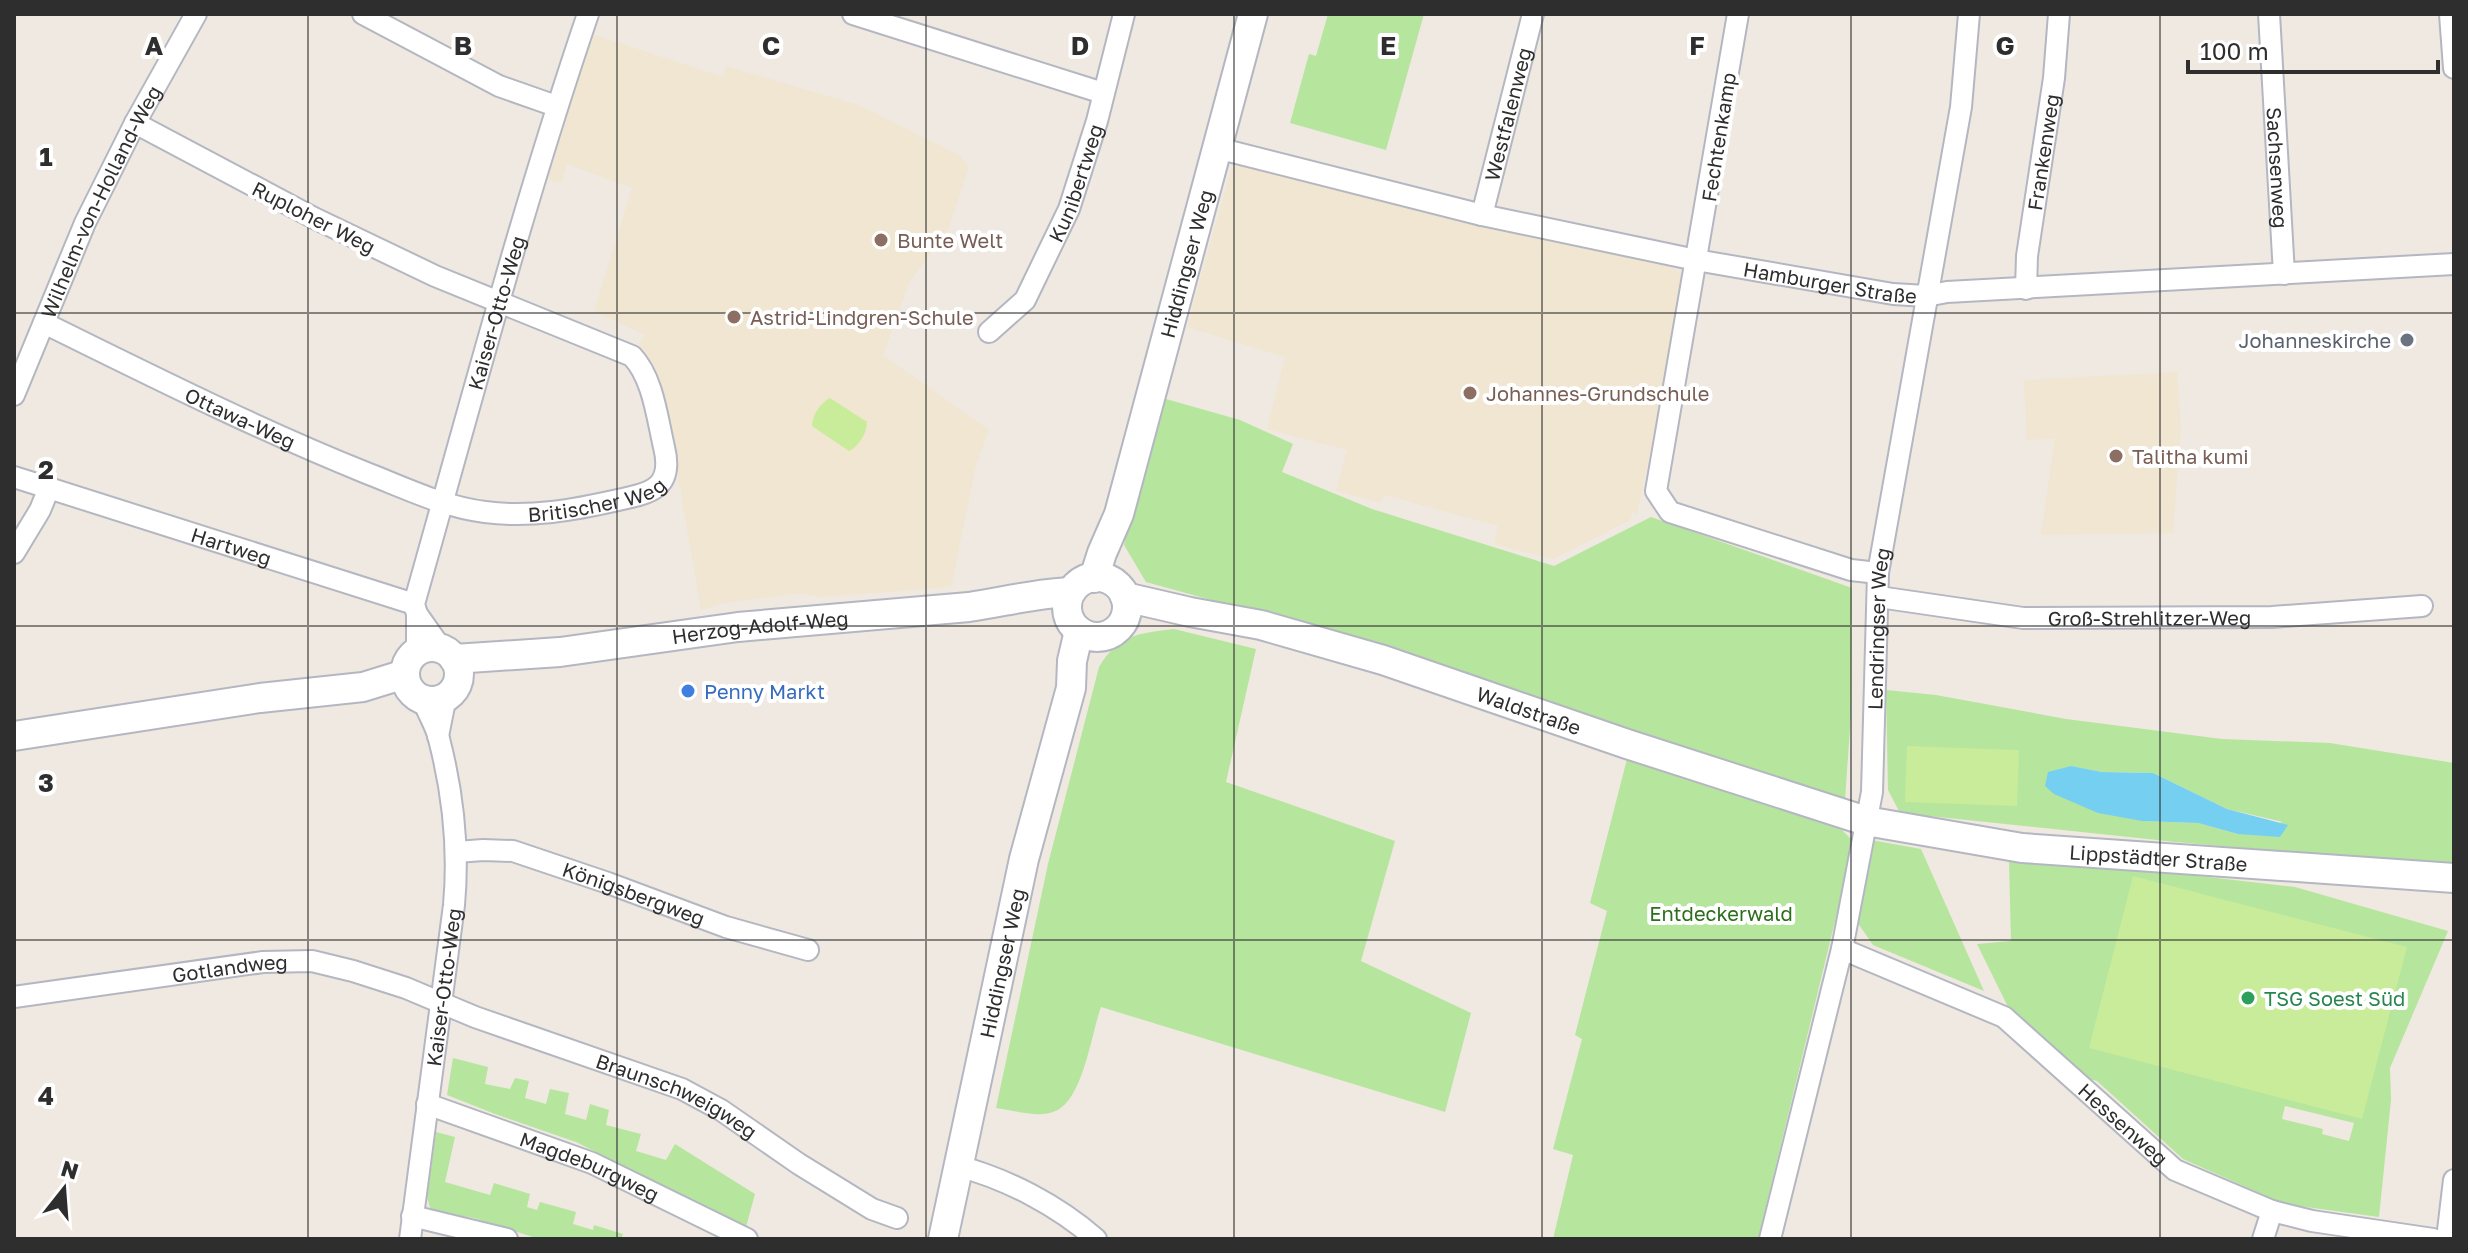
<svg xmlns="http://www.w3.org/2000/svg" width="2468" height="1253" viewBox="0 0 2468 1253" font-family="'Golos Text',sans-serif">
  <rect width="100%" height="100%" fill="#efe9e1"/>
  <g fill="#f0e6d1">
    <path d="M592 34 723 77 726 66 861 106 959 155 969 167 948 230 909 283 883 355 989 430 976 465 951 587 818 597 803 593 724 603 701 610 677 470 635 350 645 335 594 311 632 188 567 164 561 183 548 179Z"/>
    <path d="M1241 164 1437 216 1670 266 1682 274 1685 290 1637 514 1632 512 1630 520 1553 559 1494 544 1498 526 1384 495 1381 503 1336 491 1347 450 1267 429 1285 357 1187 327 1231 169Z"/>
    <path d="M2177 372 2181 429 2173 533 2041 535 2055 438 2027 440 2024 380Z"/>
  </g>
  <g fill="#b6e59e" fill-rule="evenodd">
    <path d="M1328 14H1424L1386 150 1290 123 1309 54 1316 56Z"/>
    <path d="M1159 397 1240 420 1293 444 1282 472 1372 509 1554 566 1651 517 1852 588 1851 714 1845 800 1342 636 1146 582 1124 545Z"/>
    <path d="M1174 629 1256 649 1226 782 1395 841 1361 961 1471 1013 1445 1112 1101 1007C1091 1034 1083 1103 1053 1112 1036 1118 1013 1110 996 1108L1048 864 1099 667C1118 635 1139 633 1174 629Z"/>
    <path d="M1886 690 1936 695 2066 719 2222 739 2330 743 2454 763V862L2444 866 2176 842 1900 813 1888 790ZM2070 766 2102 772 2153 773 2227 809 2283 822 2238 834 2198 823 2142 821Z"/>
    <path d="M1627 759 1842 830 1851 839V855L1758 1239H1553L1573 1155 1553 1149 1582 1039 1575 1035 1607 911 1590 903Z"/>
    <path d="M1871 840 1921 849 1984 991 1873 945 1853 916Z"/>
    <path d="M2009 861 2147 870 2295 887 2448 931 2390 1068 2391 1100 2379 1217 2284 1204 2183 1159 2097 1081 2082 1077 2010 1011 1977 944 2011 941ZM2285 1106 2354 1123 2349 1141 2322 1134 2323 1129 2282 1119Z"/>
    <path d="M453 1058 488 1067 485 1084 510 1089 515 1078 529 1081 525 1098 546 1104 550 1089 569 1093 565 1114 586 1120 590 1104 609 1110 606 1125 641 1134 636 1151 666 1160 675 1144 755 1194 746 1227 576 1142 495 1114 447 1095Z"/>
    <path d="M436 1132 455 1137 445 1182 490 1195 494 1183 530 1194 527 1207 537 1210 540 1202 576 1212 573 1224 593 1230 594 1225 623 1234 621 1239H539L474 1218 431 1211 427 1197Z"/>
  </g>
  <g fill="#c9ec9a">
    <path d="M830 398 867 422C867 433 859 446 849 451L812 426C812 416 820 403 830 398Z"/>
    <path d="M1907 746 2019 750 2017 806 1905 802Z"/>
    <path d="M2133 876 2407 947 2362 1119 2089 1048Z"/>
  </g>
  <path fill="#75cff0" d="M2071 766 2102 772 2153 773 2227 809 2288 825 2280 837 2238 834 2198 823 2142 821 2098 813 2054 794 2045 786 2048 772Z"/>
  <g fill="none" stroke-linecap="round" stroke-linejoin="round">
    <g stroke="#b4b7c1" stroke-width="24">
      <g id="street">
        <path d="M363 14 499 86 556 106"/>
        <path d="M853 14 1103 93"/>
        <path d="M1738 14 1656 491 1670 512 1851 570 1878 573"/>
        <path id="s1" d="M2269 14 2284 274"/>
        <path d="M2450 14 2454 68"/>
        <path id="s2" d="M1217 148 1482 215 1696 260 1893 294 1926 296 1947 292 2454 264"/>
        <path id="s3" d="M1482 215 1533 14"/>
        <path id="s4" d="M2026 289 2027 256 2054 78 2059 14"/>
        <path id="s5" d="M44 323C150 375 255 428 364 472 403 487 443 507 485 512 530 518 574 510 618 500 651 493 674 488 664 447 657 417 653 378 632 356L435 276 314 218 135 123"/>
        <path id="s6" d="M989 332 1025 300 1069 209 1097 121 1124 14"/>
        <path id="s7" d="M14 395 85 223 135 123 196 14"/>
        <path id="s8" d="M14 477 414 604"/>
        <path d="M14 553 40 510 49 488"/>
        <path id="s9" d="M1879 597 2023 618 2272 617 2422 606"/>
        <path d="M417 614 441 648"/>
        <path id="s10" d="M417 651V614L414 604C470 406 522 208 588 14"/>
        <path d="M438 736 446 696"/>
        <path id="s11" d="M457 852 483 850 513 851 608 883 726 927 808 950"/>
        <path id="s12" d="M1842 949 2004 1017 2175 1170 2272 1211 2312 1221 2433 1239"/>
        <path id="s13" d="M14 997 263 962 312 961 353 971 406 988 475 1017 682 1089 721 1110 799 1164 872 1209 897 1218"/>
        <path id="s14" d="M427 1104 592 1163 747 1239"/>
        <path d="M958 1166C1007 1179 1057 1205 1096 1239"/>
        <path d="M412 1216 507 1239"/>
        <path id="s15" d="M410 1239 454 905C459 850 453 793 439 739 436 725 427 713 423 699"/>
        <path id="s16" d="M1770 1239 1842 949 1872 792 1878 573 1961 107 1969 14"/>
        <path d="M2263 1239 2272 1211"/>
        <path d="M2447 1239 2454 1180"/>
      </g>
    </g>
    <g stroke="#b4b7c1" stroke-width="32">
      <g id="secondary">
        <circle cx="1097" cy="607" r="30"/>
        <path id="s17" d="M1094 578 1102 553 1119 514 1253 14"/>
        <path id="s18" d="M1125 597 1190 612 1261 625 1383 660 1627 744 1866 821 2022 848 2454 878"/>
        <circle cx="432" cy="674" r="27"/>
        <path id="s19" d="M454 659 560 652 738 627 969 607C1004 602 1037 593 1071 592"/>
        <path d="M14 736 260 698 363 687 405 674"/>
        <path id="s20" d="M943 1239 1024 859 1071 688 1072 661 1079 631"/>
      </g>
    </g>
    <use href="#street" stroke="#fff" stroke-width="20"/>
    <use href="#secondary" stroke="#fff" stroke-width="28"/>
  </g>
  <path fill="none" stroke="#2e2e2e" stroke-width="2" stroke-opacity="0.55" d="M308 14V1239M617 14V1239M926 14V1239M1234 14V1239M1542 14V1239M1851 14V1239M2160 14V1239M14 313H2454M14 626H2454M14 940H2454"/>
  <g fill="#8d6e63" stroke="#fff" stroke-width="3">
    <circle cx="881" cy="240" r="8"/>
    <circle cx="734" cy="317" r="8"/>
    <circle cx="1470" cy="393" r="8"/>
    <circle cx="2116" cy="456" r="8"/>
  </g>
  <circle fill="#6b7280" stroke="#fff" stroke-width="3" cx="2407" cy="340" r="8"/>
  <circle fill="#3f7fe0" stroke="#fff" stroke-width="3" cx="688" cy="691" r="8"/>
  <circle fill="#2e9e5b" stroke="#fff" stroke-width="3" cx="2248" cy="998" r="8"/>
  <g text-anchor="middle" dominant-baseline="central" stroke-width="8" stroke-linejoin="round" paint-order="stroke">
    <g font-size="20" fill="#2e2e2e" stroke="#fff">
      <text stroke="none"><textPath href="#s3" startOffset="104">Westfalenweg</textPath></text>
      <text transform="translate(1718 137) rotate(-81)">Fechtenkamp</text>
      <text stroke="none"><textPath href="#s4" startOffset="138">Frankenweg</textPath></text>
      <text stroke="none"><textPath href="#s1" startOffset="154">Sachsenweg</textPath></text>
      <text stroke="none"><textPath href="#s6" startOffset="176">Kunibertweg</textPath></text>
      <text stroke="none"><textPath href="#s7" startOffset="212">Wilhelm-von-Holland-Weg</textPath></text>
      <text transform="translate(314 217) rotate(27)">Ruploher Weg</text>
      <text stroke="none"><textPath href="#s17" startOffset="328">Hiddingser Weg</textPath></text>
      <text stroke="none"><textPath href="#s2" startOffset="628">Hamburger Straße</textPath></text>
      <text stroke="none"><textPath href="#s10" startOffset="350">Kaiser-Otto-Weg</textPath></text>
      <text stroke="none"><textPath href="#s5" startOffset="218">Ottawa-Weg</textPath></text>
      <text stroke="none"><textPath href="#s5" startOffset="594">Britischer Weg</textPath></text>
      <text stroke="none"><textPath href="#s8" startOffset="228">Hartweg</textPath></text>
      <text stroke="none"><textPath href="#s9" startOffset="272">Groß-Strehlitzer-Weg</textPath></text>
      <text stroke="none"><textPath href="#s19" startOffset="308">Herzog-Adolf-Weg</textPath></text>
      <text stroke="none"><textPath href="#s16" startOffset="622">Lendringser Weg</textPath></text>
      <text stroke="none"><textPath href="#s18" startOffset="420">Waldstraße</textPath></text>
      <text stroke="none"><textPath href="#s18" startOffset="1070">Lippstädter Straße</textPath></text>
      <text stroke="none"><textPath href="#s11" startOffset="184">Königsbergweg</textPath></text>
      <text stroke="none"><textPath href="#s20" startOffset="282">Hiddingser Weg</textPath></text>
      <text stroke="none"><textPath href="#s13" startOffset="218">Gotlandweg</textPath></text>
      <text stroke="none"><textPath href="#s15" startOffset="254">Kaiser-Otto-Weg</textPath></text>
      <text stroke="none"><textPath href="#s13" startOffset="690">Braunschweigweg</textPath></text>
      <text stroke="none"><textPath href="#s12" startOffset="336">Hessenweg</textPath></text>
      <text stroke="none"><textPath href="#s14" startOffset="174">Magdeburgweg</textPath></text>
    </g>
    <g font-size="20" fill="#785e54" stroke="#fff" text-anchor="start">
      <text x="897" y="240">Bunte Welt</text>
      <text x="750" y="317">Astrid-Lindgren-Schule</text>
      <text x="1486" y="393">Johannes-Grundschule</text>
      <text x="2132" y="456">Talitha kumi</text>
    </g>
    <g font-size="20" fill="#5b616d" stroke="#fff" text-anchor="end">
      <text x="2391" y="340">Johanneskirche</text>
    </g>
    <g font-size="20" fill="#366cbe" stroke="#fff" text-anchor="start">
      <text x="704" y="691">Penny Markt</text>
    </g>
    <g font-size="20" fill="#2c6e1b" stroke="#fff">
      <text x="1721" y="913">Entdeckerwald</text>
    </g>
    <g font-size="20" fill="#27864d" stroke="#fff" text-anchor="start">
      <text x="2264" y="998">TSG Soest Süd</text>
    </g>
  </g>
  <g font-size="26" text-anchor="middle" font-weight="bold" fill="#2e2e2e" stroke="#fff" stroke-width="8" stroke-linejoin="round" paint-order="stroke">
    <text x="154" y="55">A</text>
    <text x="463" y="55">B</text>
    <text x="771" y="55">C</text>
    <text x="1080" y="55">D</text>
    <text x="1388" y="55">E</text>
    <text x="1697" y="55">F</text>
    <text x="2005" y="55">G</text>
    <text x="46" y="166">1</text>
    <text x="46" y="479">2</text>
    <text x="46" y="792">3</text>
    <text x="46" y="1105">4</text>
  </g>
  <rect width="2468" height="1253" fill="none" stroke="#2e2e2e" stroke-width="32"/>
  <g transform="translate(64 1189) rotate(17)" stroke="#ffffff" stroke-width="6" paint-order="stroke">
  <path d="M0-6L14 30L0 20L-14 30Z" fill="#2e2e2e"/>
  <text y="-12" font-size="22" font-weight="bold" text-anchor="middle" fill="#2e2e2e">N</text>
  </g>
  <path d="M2188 60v12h250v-12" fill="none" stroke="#2e2e2e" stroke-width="4"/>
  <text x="2200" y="60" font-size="24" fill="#2e2e2e" stroke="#ffffff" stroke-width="6" paint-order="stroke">100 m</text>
</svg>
